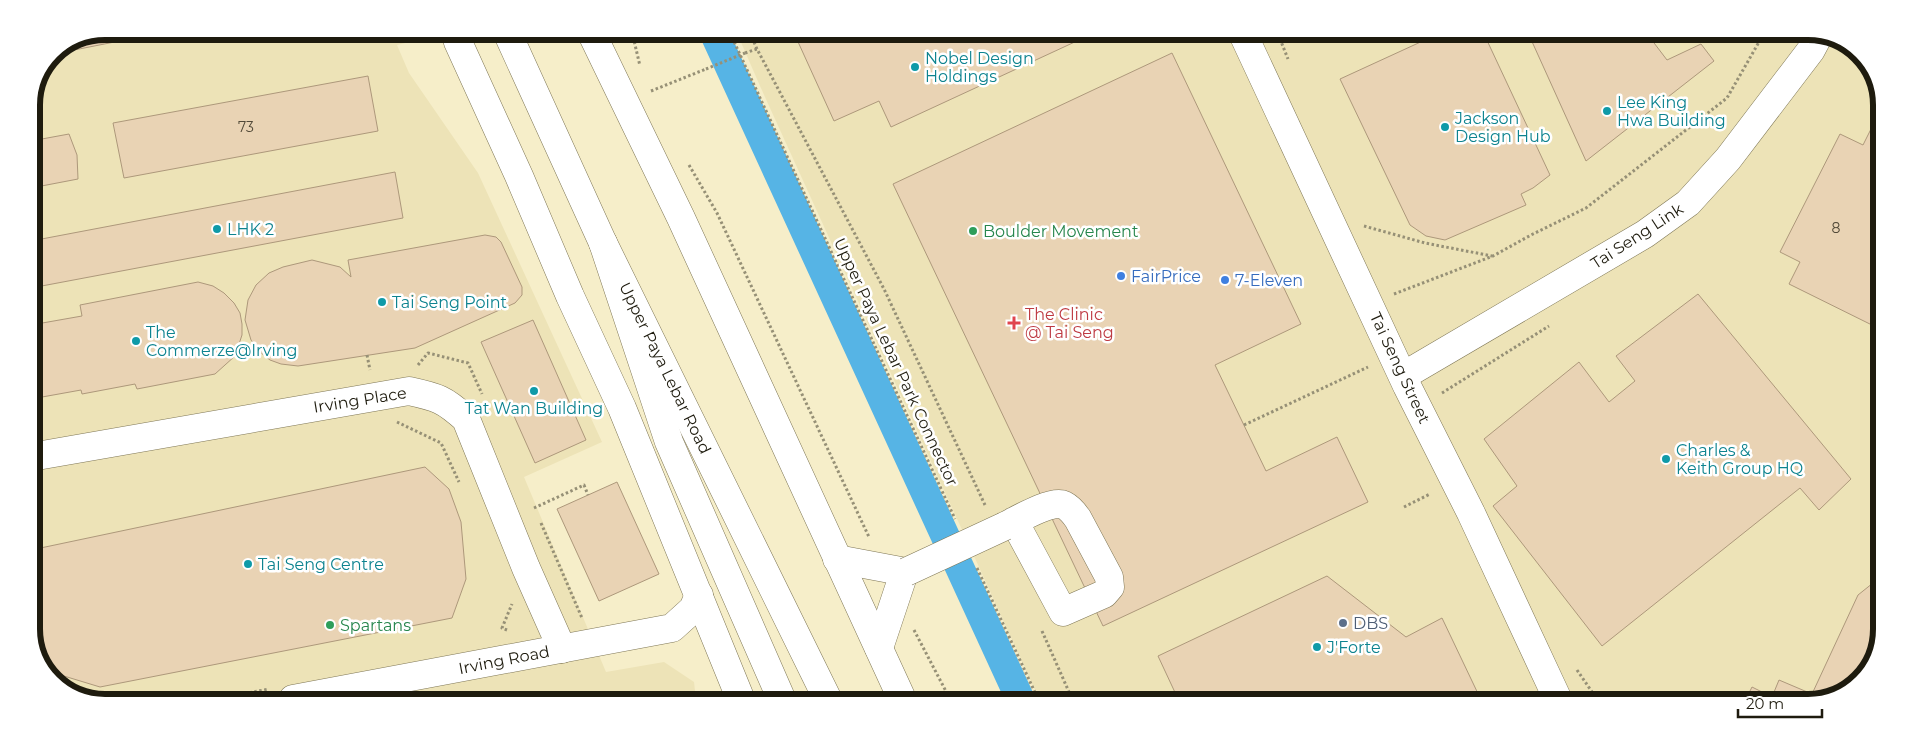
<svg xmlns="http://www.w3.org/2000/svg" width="1913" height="734" viewBox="0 0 1913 734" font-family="Montserrat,sans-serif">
  <rect width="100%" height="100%" fill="#f6eec9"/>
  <g fill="#ede3b7">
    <path d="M105 31 432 32 434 36 397 45 409 73 478 173 602 442 524 477 606 672 664 662 694 682 696 700 81 699 47 674 31 634V101L53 53Z"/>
    <path d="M737 33 1832 35 1866 60 1882 100 1878 653 1849 690 1808 703 1040 701 760 86Z"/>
  </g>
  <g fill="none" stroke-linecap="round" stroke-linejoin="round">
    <path stroke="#56b4e5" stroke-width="29" d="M714 33 1021 701"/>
  </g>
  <g fill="#e9d3b4" stroke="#ad987b">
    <path d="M105 31H170L59 53V50Z"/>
    <path d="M794 33 1092 34 891 127 879 101 834 121Z"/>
    <path d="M1438 34H1484L1550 175 1533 188 1521 194 1526 205 1445 240 1426 236 1410 225 1340 79Z"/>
    <path d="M1529 35H1648L1667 60 1701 44 1714 61 1586 161Z"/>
    <path d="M1172 53 1301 324 1215 365 1266 471 1337 437 1368 502 1103 626 893 184Z"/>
    <path d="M368 76 378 131 124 178 113 123Z"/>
    <path d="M1873 125 1881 129 1880 329 1789 284 1800 262 1780 252 1840 134 1863 145Z"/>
    <path d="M69 134 77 155 78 179 31 188V141Z"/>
    <path d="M395 172 403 218 31 288V241Z"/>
    <path d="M485 235 496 237 501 242 522 287V295L515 303 415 348 298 366 281 364 270 360 260 352 251 340 245 320 248 300 256 285 269 273 283 267 312 260 340 267 351 277 348 260Z"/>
    <path d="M198 282 213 286 224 293 234 303 240 313 242 324V335L235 356 215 374 137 389 135 384 82 394 81 390 31 399V325L82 316 80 305Z"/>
    <path d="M1698 294 1851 479 1819 510 1800 488 1602 646 1493 506 1517 486 1484 439 1579 362 1609 402 1635 381 1616 356Z"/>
    <path d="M533 320 586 440 535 463 481 342Z"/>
    <path d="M425 467 449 489 461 522 466 579 452 618 100 687 54 673 33 637 31 550Z"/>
    <path d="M617 482 659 574 599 601 557 509Z"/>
    <path d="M1327 576 1406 637 1442 618 1482 702 1179 701 1158 656Z"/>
    <path d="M1878 579V653L1849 690 1808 703H1744L1752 687 1772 697 1779 680 1812 694 1858 595Z"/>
  </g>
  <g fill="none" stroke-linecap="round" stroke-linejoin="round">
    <g stroke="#7f7756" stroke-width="29">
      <g id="minor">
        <path d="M1243 34 1407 386 1471 513 1559 702"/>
        <path d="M1403 376 1645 234 1688 203 1728 159 1811 50 1819 35"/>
        <path d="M31 457 409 391C437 397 444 399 466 419L526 568 562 649"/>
        <path d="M1005 526C1017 520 1052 499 1064 505 1070 508 1074 513 1078 519L1109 577 1110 587 1104 594 1063 612 1014 521"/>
        <path d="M837 559 906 572"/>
        <path d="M879 648 904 573"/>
        <path d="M293 699 672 628 693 609 699 595"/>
      </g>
    </g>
    <g stroke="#7f7756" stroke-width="29">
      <g id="major">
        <path d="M455 32 458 42 519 176 570 296 622 408 741 700"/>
        <path d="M507 32 603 243 828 700"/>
        <path d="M591 32 681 218 903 701"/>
      </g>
    </g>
    <g stroke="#7f7756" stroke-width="29">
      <path id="highway" d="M603 243 669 442 782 700"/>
    </g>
    <g stroke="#969076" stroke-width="3" stroke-dasharray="2.5 2.5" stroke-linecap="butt">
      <path d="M632 32 640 66"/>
      <path d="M730 33 955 519"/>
      <path d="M750 33 757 49 884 289 985 505"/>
      <path d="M1278 34 1288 59"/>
      <path d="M745 53 757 49"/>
      <path d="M651 91 706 69"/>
      <path d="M689 165 717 213 869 537"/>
      <path d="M1364 226 1425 243 1492 256"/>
      <path d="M1394 294 1493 256 1531 235 1586 208 1727 98 1763 35"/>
      <path d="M367 355 370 370"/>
      <path d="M418 365 428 353 468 363 482 394"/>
      <path d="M1442 393 1549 326"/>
      <path d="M397 422 441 443 459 482"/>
      <path d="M1244 425 1368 367"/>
      <path d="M1404 507 1430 494"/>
      <path d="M534 508 584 485 588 495"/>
      <path d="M541 523 582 618"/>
      <path d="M977 568 1039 701"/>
      <path d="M507 630 502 628 512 604"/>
      <path d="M914 630 951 701"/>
      <path d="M1042 631 1073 701"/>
      <path d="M1577 670 1599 702"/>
      <path d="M215 699 269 689"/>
    </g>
    <use href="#minor" stroke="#fff" stroke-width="28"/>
    <use href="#major" stroke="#fff" stroke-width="28"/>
    <use href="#highway" stroke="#fff" stroke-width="28"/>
    <g stroke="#7f7756" stroke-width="29" stroke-linecap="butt">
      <path id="minor-bridge" d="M906 572 1005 526"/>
    </g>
    <path stroke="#969076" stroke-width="3" stroke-dasharray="2.5 2.5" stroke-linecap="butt" d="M706 69 745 53"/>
    <use href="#minor-bridge" stroke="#fff" stroke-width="28"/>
  </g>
  <g fill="#0f9aa8" stroke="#fff" stroke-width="2">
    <circle cx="915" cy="67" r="5"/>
    <circle cx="1607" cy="111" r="5"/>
    <circle cx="1445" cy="127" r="5"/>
    <circle cx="217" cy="229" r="5"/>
    <circle cx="382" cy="302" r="5"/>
    <circle cx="136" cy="341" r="5"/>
    <circle cx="534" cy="391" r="5"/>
    <circle cx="1666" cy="459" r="5"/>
    <circle cx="248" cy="564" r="5"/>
    <circle cx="1317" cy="647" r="5"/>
  </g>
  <g fill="#2e9e5b" stroke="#fff" stroke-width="2">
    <circle cx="973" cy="231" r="5"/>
    <circle cx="330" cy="625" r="5"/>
  </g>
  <g fill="#3f7fe0" stroke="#fff" stroke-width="2">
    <circle cx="1121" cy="276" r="5"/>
    <circle cx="1225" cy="280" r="5"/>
  </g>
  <path fill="#e0444e" stroke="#fff" stroke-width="2" d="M1011.5 315.5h5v5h5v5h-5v5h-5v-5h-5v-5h5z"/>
  <circle fill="#5c6f8a" stroke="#fff" stroke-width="2" cx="1343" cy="623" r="5"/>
  <g text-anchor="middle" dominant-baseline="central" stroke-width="5" stroke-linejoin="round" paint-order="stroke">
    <g font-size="14" fill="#514938">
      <text x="246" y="127">73</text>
      <text x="1836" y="228">8</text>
    </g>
    <g font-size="16" fill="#0d838f" stroke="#fff" text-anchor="start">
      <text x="925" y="58">Nobel Design<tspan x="925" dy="18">Holdings</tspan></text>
      <text x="1617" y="102">Lee King<tspan x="1617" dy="18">Hwa Building</tspan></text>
      <text x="1455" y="118">Jackson<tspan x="1455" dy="18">Design Hub</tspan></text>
      <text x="227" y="229">LHK 2</text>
      <text x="392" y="302">Tai Seng Point</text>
      <text x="146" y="332">The<tspan x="146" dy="18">Commerze@Irving</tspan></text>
      <text x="534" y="408" text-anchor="middle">Tat Wan Building</text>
      <text x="1676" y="450">Charles &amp;<tspan x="1676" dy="18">Keith Group HQ</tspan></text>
      <text x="258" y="564">Tai Seng Centre</text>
      <text x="1327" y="647">J'Forte</text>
    </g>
    <g font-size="16" fill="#27864d" stroke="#fff" text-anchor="start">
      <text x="983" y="231">Boulder Movement</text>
      <text x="340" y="625">Spartans</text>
    </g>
    <g font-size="16" fill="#1e1b0e" stroke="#fff">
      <text transform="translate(1637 236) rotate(-33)">Tai Seng Link</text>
      <text transform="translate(896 362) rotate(65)">Upper Paya Lebar Park Connector</text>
      <text transform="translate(665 368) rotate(64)">Upper Paya Lebar Road</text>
      <text transform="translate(1400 368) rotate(65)">Tai Seng Street</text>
      <text transform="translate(360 400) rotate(-9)">Irving Place</text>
      <text transform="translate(504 660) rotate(-11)">Irving Road</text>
    </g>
    <g font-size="16" fill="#366cbe" stroke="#fff" text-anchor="start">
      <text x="1131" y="276">FairPrice</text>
      <text x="1235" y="280">7-Eleven</text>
    </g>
    <g font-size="16" fill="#be3a42" stroke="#fff" text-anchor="start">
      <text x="1025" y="314">The Clinic<tspan x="1025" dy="18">@ Tai Seng</tspan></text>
    </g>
    <g font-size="16" fill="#4e5e75" stroke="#fff" text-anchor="start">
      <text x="1353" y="623">DBS</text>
    </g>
  </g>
  <path d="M0 0H1913V734H0ZM105 40H1808A65 65 0 0 1 1873 105V629A65 65 0 0 1 1808 694H105A65 65 0 0 1 40 629V105A65 65 0 0 1 105 40Z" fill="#fff" fill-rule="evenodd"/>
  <path fill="none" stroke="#1e1b0e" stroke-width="6" d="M105 40H1808A65 65 0 0 1 1873 105V629A65 65 0 0 1 1808 694H105A65 65 0 0 1 40 629V105A65 65 0 0 1 105 40Z"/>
  <path d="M1738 709v8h84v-8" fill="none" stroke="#1e1b0e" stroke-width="2.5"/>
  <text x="1746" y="709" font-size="15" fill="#1e1b0e" stroke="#ffffff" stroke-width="4" paint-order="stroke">20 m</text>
</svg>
